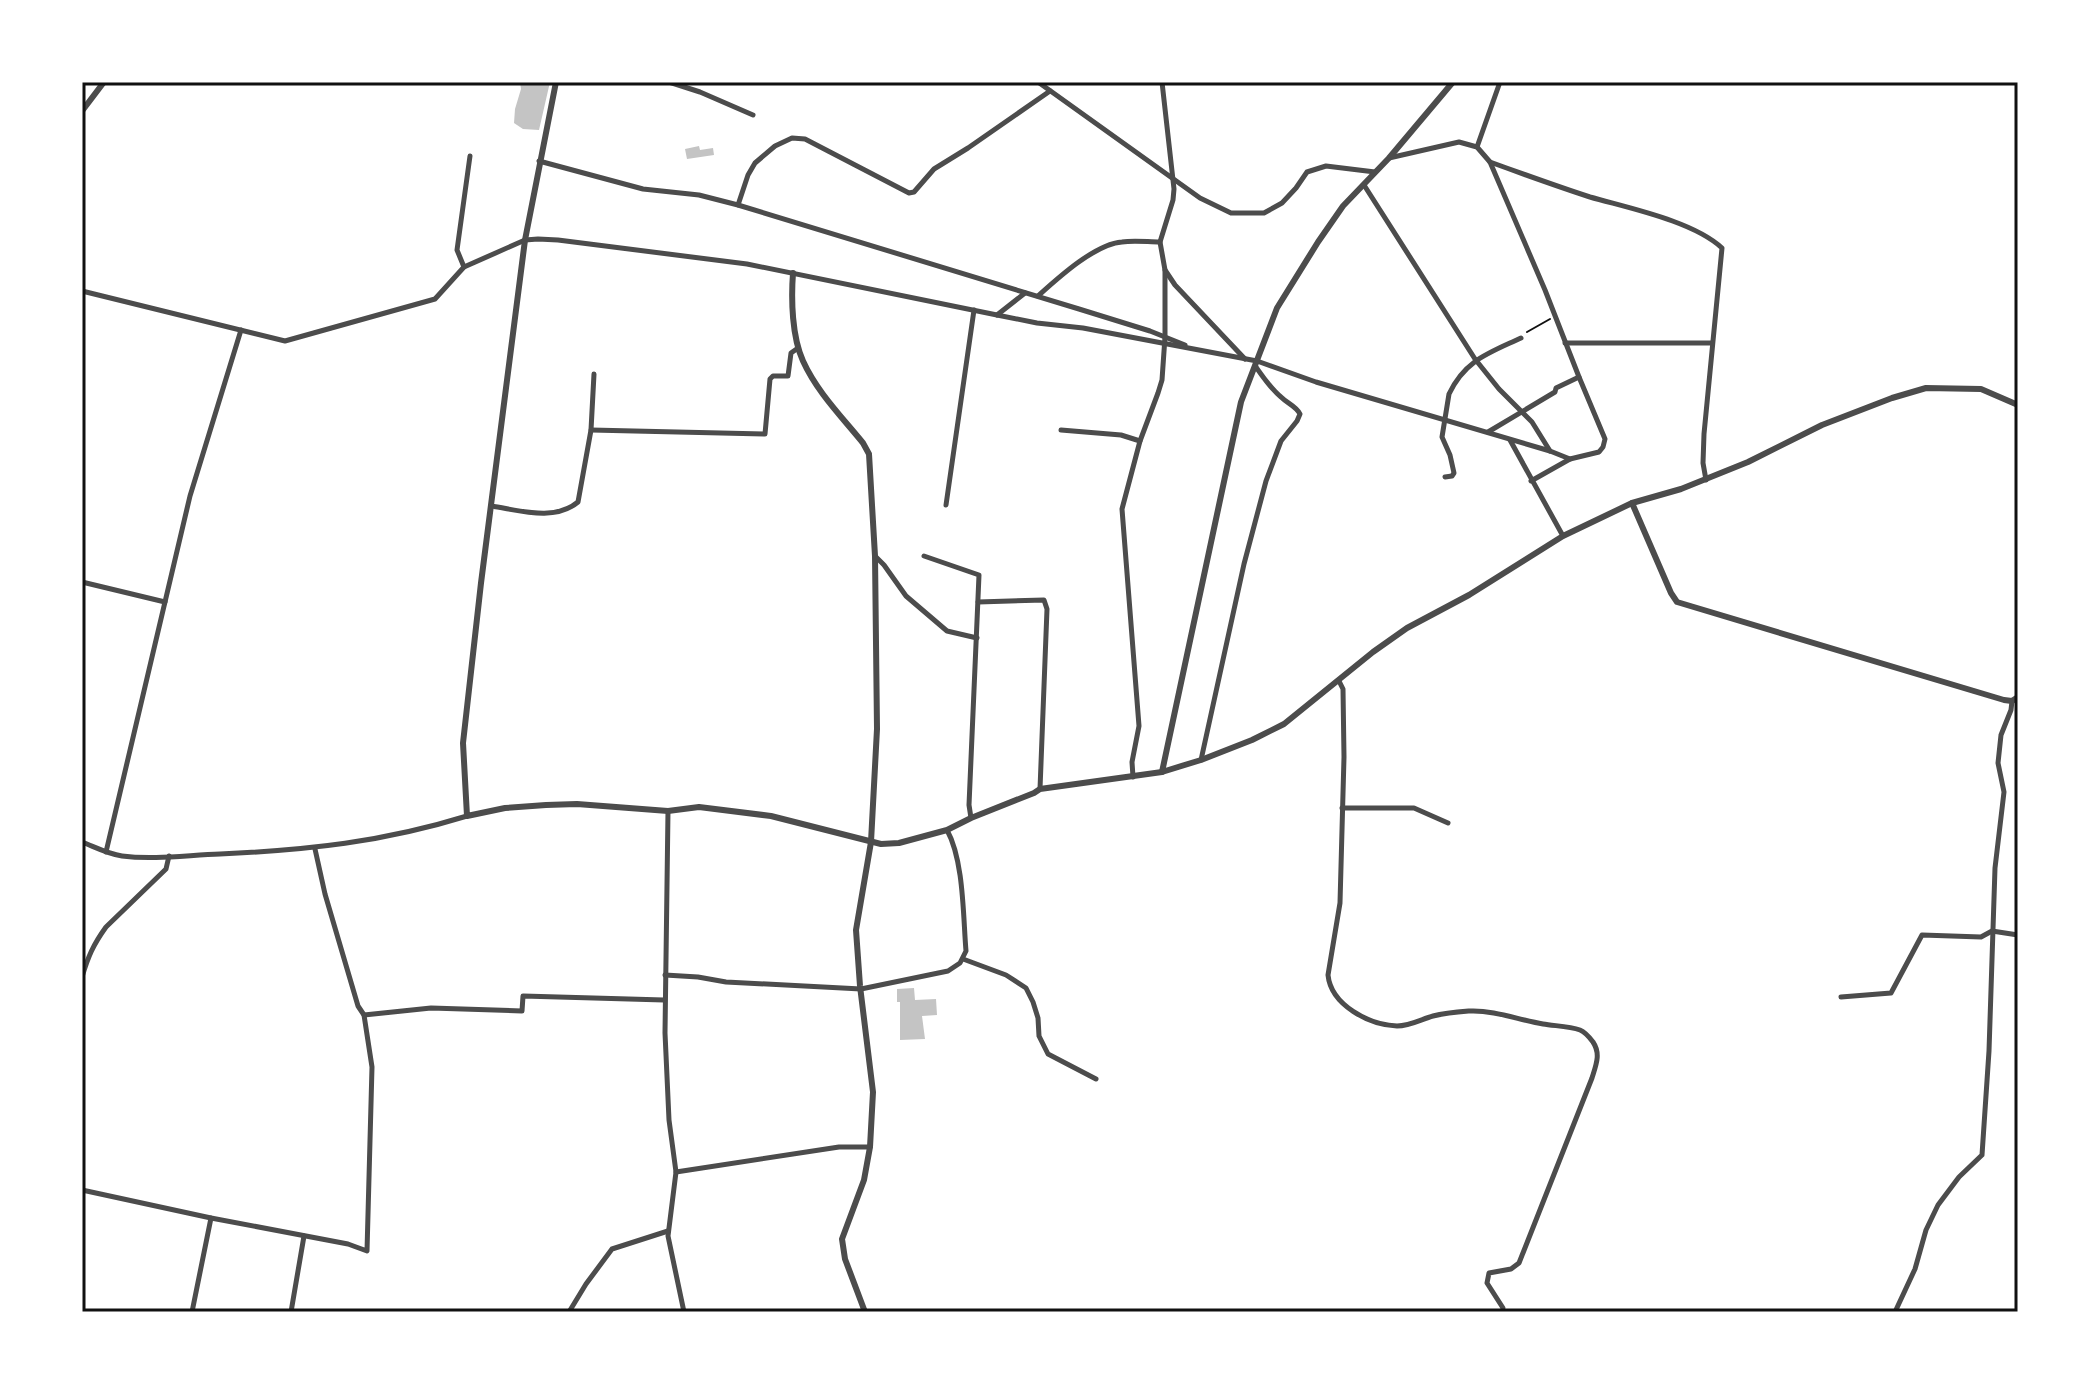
<svg xmlns="http://www.w3.org/2000/svg" width="2100" height="1394" viewBox="0 0 2100 1394" font-family="'Source Sans 3',sans-serif">
  <rect width="100%" height="100%" fill="#fff"/>
  <g fill="#c4c4c4">
    <path d="M520 82H550L539 130 523 129 514 123 515 109 521 89Z"/>
    <path d="M699 146 700 150 713 148 714 155 687 159 685 149Z"/>
    <path d="M914 988 915 1000 936 999 937 1015 922 1016 925 1039 900 1040V1002H897V989Z"/>
  </g>
  <g fill="none" stroke-linecap="round" stroke-linejoin="round">
    <path stroke="#111" stroke-width="2" d="M1527 332 1550 319"/>
    <g stroke="#4c4c4c" stroke-width="5">
      <path d="M669 82 700 92 753 115"/>
      <path d="M1038 82 1200 198 1231 213H1264L1282 203 1296 188 1307 172 1326 166 1375 172"/>
      <path d="M1162 82 1174 189 1173 200 1160 242 1165 270 1175 285 1245 359"/>
      <path d="M1477 147 1500 82"/>
      <path d="M1389 158 1459 142 1477 147 1490 162 1545 290 1579 377 1605 439 1603 447 1599 452 1570 459 1531 481"/>
      <path d="M539 161 643 189 699 195 738 205 1079 309 1150 331 1185 345"/>
      <path d="M1490 162C1523 174 1556 186 1590 197 1628 208 1693 221 1722 248L1704 434 1703 463 1706 480"/>
      <path d="M1364 185 1475 359 1499 389 1532 422 1550 451"/>
      <path d="M738 205 748 175 755 163 775 146 792 138 805 139 909 193 914 192 934 169 968 148 1050 91"/>
      <path d="M464 267 457 250 470 156"/>
      <path d="M82 291 285 341 435 299 464 267 525 240 538 239 558 240 747 264 997 315 1037 323 1083 328 1257 361 1316 382 1550 451 1570 459"/>
      <path d="M1038 296C1058 278 1095 244 1122 242 1134 240 1148 242 1160 242"/>
      <path d="M997 315 1025 293"/>
      <path d="M1565 343H1712"/>
      <path d="M591 430 765 434 770 379 773 376H788L791 353 798 348"/>
      <path d="M1061 430 1121 435 1140 441"/>
      <path d="M1488 432 1555 392 1556 388 1579 377"/>
      <path d="M1510 440 1563 536"/>
      <path d="M1445 477 1452 476 1454 473 1450 455 1442 437 1449 394C1465 360 1489 353 1521 338"/>
      <path d="M946 505 974 310"/>
      <path d="M491 506C519 510 554 522 578 502L591 430 594 374"/>
      <path d="M875 556 884 565 906 596 947 631 977 638"/>
      <path d="M924 556 979 575 969 805 971 818"/>
      <path d="M82 582 165 602"/>
      <path d="M978 602 1044 600 1047 609 1040 789"/>
      <path d="M1339 681 1343 689 1344 757 1340 903 1328 975C1331 1005 1369 1025 1397 1026 1410 1026 1422 1019 1433 1016 1445 1013 1458 1012 1470 1011 1494 1010 1519 1020 1543 1024 1554 1026 1569 1026 1580 1030 1585 1032 1590 1038 1593 1042 1601 1054 1596 1065 1592 1078L1519 1263 1511 1269 1489 1273 1487 1283 1503 1308 1502 1312"/>
      <path d="M1201 760 1244 564 1266 481 1281 441 1297 421 1300 414C1296 406 1288 404 1281 397 1271 389 1263 377 1256 367"/>
      <path d="M1133 777 1132 762 1139 726 1122 509 1140 441 1158 393 1162 380 1165 337V270"/>
      <path d="M1342 808H1414L1448 823"/>
      <path d="M668 811 665 1033 669 1120 676 1172 668 1236 684 1312"/>
      <path d="M82 842C95 847 108 854 122 856 154 860 188 855 220 854 308 850 383 842 467 816"/>
      <path d="M106 852 190 496 241 330"/>
      <path d="M963 959 1006 975 1026 988 1033 1002 1038 1018 1039 1036 1048 1054 1096 1079"/>
      <path d="M665 975 698 977 726 982 861 989 948 971 960 963 966 951C963 916 964 861 947 830"/>
      <path d="M82 977C88 957 93 945 106 927L166 869 169 856"/>
      <path d="M1841 997 1891 993 1922 935 1981 937 1992 931 2018 935"/>
      <path d="M364 1015 431 1008 522 1011 523 996 664 1000"/>
      <path d="M676 1172 839 1147H870"/>
      <path d="M82 1190 211 1218 348 1244 367 1251 372 1067 364 1015 358 1006 325 894 315 849"/>
      <path d="M192 1312 211 1218"/>
      <path d="M291 1312 304 1236"/>
      <path d="M569 1312 586 1284 612 1249 668 1231"/>
      <path d="M1895 1312 1915 1269 1926 1230 1938 1205 1959 1177 1982 1155 1989 1051 1995 868 2004 792 1998 763 2001 735 2011 710 2012 701"/>
    </g>
    <g stroke="#4c4c4c" stroke-width="6">
      <path d="M556 82 525 240 481 583 463 743 467 816 505 808 546 805 577 804 668 811 699 807 771 816 881 844 899 843 947 830 971 818 1034 793 1040 789 1162 772 1201 760 1252 740 1284 724 1373 652 1407 628 1469 595 1563 536 1632 503 1681 489 1748 462 1822 425 1892 398 1926 388 1981 389 2018 405"/>
      <path d="M82 111 104 82"/>
      <path d="M793 273C791 300 792 337 803 361 817 392 842 417 863 443L869 454 875 556 877 729 871 842 856 930 860 986 873 1092 870 1147 864 1180 842 1239 845 1259 865 1312"/>
      <path d="M1632 503 1671 593 1677 602 2004 700 2012 701 2018 697"/>
      <path d="M1162 772 1241 402 1277 308 1318 242 1343 206 1389 158 1453 82"/>
    </g>
  </g>
  <rect width="2100" height="1394" fill="none" stroke="#ffffff" stroke-width="168"/>
  <rect x="84" y="84" width="1932" height="1226" fill="none" stroke="#111" stroke-width="3"/>
</svg>
